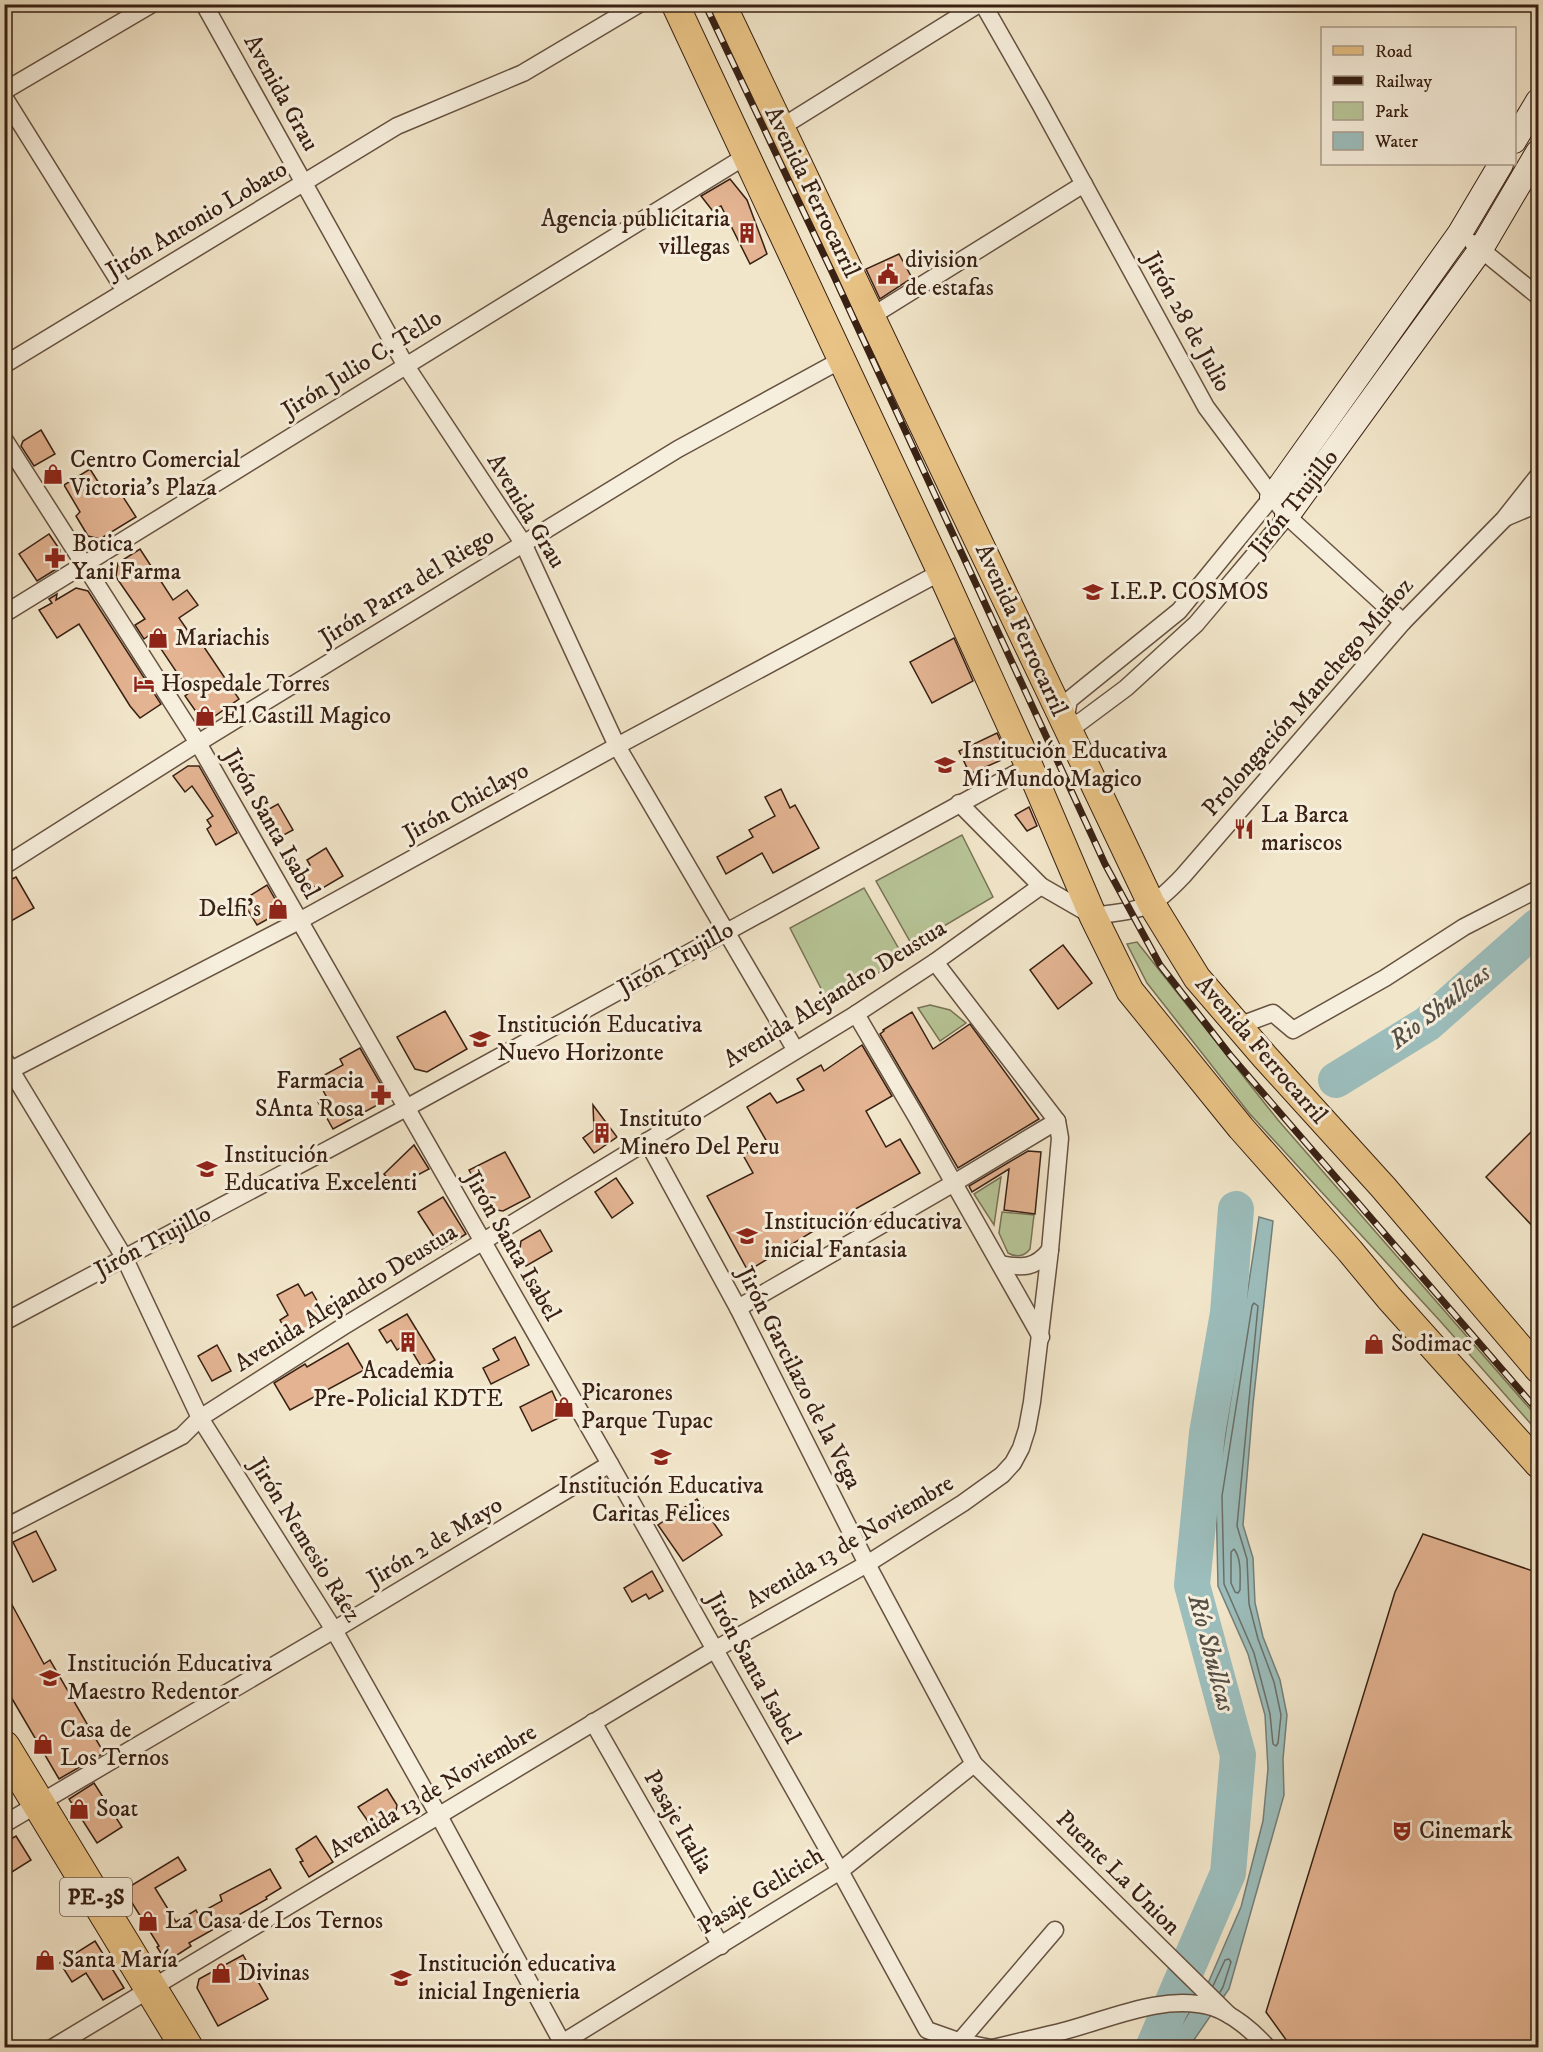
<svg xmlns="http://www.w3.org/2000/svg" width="1543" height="2052" viewBox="0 0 1543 2052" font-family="'IM FELL DW Pica',serif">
  <rect width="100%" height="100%" fill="#f2e6ca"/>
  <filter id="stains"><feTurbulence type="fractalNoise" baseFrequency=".00333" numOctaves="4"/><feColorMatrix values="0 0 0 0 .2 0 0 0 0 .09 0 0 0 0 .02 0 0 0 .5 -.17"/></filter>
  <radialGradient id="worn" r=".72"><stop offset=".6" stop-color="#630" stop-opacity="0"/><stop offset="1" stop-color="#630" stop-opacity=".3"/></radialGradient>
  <g fill="#b8c698" stroke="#787356" stroke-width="1.5">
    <path d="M962 835 993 897 912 945 876 881Z"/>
    <path d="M864 888 903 956 830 1006 790 928Z"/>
    <path d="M1137 942 1278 1120 1538 1418V1432L1441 1322 1249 1113 1147 983 1127 944Z"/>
    <path d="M930 1005 950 1010 966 1023 940 1041 918 1008Z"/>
    <path d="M1001 1177 994 1225 974 1194Z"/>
    <path d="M1002 1212 1034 1215 1030 1249C1025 1256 1016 1258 1008 1253L999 1233Z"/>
  </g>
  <path fill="#9cbebd" stroke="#747f79" stroke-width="1.5" d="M1259 1217 1273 1221 1253 1404 1243 1525 1253 1558 1255 1603 1263 1637 1280 1680 1287 1715 1283 1759 1284 1795 1229 1989 1189 2047 1167 2048 1209 1981 1241 1907 1263 1821 1268 1769 1265 1715 1248 1654 1218 1586 1216 1495Z"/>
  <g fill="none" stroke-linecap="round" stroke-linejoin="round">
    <g stroke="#6a6f68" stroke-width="1.5">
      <path d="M1254 1303 1258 1306 1237 1526 1247 1559 1249 1604 1258 1639 1274 1682 1281 1715 1278 1743 1276 1746 1273 1744 1270 1714 1254 1653 1224 1584 1222 1496 1252 1306Z"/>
      <path d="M1234 1549C1242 1559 1240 1577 1240 1590L1238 1593 1235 1592 1231 1583V1552Z"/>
      <path d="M1213 1986 1225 1960 1229 1959 1231 1962 1223 1987 1220 1992"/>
    </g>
    <g stroke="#9cbebd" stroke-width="36">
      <path d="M1336 1080 1427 1024 1538 926"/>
      <path d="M1153 2048 1228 1873 1238 1755 1192 1585 1207 1433 1228 1313 1236 1209"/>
    </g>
  </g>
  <g fill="#e4b492" stroke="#382013" stroke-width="1.5">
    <path d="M730 179 747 200 767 254 750 264 721 206 712 210 701 196Z"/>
    <path d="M899 254 912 278 880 299 866 269Z"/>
    <path d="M41 430 55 454 34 466 21 446 23 441Z"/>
    <path d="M90 469 107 496 118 489 136 517 100 539 88 536 76 516 80 512 64 485Z"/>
    <path d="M49 534 60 550 58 568 37 581 19 554Z"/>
    <path d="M140 549 173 600 187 590 198 605 179 618 199 647 202 644 239 699 212 718 211 715 205 720 199 711 197 713 185 696 190 692 151 634 144 639 135 625 145 619 116 577 118 563Z"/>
    <path d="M76 588 88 591 161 704 140 718 130 706 79 624 57 638 39 610 52 603 49 599 57 594 56 600Z"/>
    <path d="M954 638 973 681 932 703 910 662Z"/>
    <path d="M997 733 1008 757 970 774 959 751Z"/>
    <path d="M188 766H199L237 833 216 845 207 829 211 826 207 820 213 816 192 786 185 792 173 776Z"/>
    <path d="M781 789 790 808 795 805 819 848 773 873 762 853 726 874 717 857 753 837 749 830 775 816 765 797Z"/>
    <path d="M278 804 293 830 278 838 262 813Z"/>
    <path d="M1029 807 1037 826 1027 831 1015 815Z"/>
    <path d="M326 848 343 876 321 889 310 885 301 870 310 865 307 860Z"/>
    <path d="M16 877 34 908 4 925V883Z"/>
    <path d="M267 885 280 908 279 913 257 925 243 902 252 897 251 895Z"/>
    <path d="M1063 945 1092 983 1058 1009 1030 970Z"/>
    <path d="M445 1011 467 1049 427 1072 415 1069 397 1037Z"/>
    <path d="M912 1012 933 1049 970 1024 1039 1119 958 1168 880 1034 884 1031 883 1030Z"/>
    <path d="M862 1045 892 1096 866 1111 886 1147 900 1139 920 1173 834 1221 833 1219 748 1271 707 1196 753 1173 743 1155 767 1142 747 1107 770 1093 777 1103 804 1090 797 1079 821 1065 824 1071Z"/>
    <path d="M360 1048 386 1093 383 1102 333 1129 318 1102 327 1098 317 1079 343 1065 340 1059Z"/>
    <path d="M593 1105 617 1137 594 1153 583 1138 594 1130Z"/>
    <path d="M1539 1124V1233L1486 1177Z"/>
    <path d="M414 1145 429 1169 395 1187 384 1174Z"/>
    <path d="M1028 1151 1041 1152 1035 1214 1004 1210 1009 1169 972 1192 969 1186Z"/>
    <path d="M505 1152 530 1197 503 1211 490 1209 469 1170Z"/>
    <path d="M616 1178 633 1203 612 1218 595 1192Z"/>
    <path d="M443 1197 466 1234 442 1249 418 1212Z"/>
    <path d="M540 1230 552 1251 526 1266 519 1255 521 1241Z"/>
    <path d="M298 1284 305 1296 312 1292 327 1318 290 1338 280 1320 288 1315 277 1295Z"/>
    <path d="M407 1314 435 1360 422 1368 407 1343 397 1350 391 1340 387 1343 379 1330Z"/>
    <path d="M515 1337 529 1365 491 1384 483 1368 499 1360 493 1349Z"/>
    <path d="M348 1343 364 1370 290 1410 274 1383 305 1364 307 1367Z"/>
    <path d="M217 1345 231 1371 212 1381 198 1356Z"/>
    <path d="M552 1391 557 1402 561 1400 569 1413 532 1431 520 1407Z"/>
    <path d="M697 1499 722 1535 683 1561 658 1525Z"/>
    <path d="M36 1531 56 1570 33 1582 13 1542Z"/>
    <path d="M1423 1534 1539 1573V2048H1292L1266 2012 1395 1592Z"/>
    <path d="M652 1571 663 1591 649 1599 646 1594 632 1602 624 1588Z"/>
    <path d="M4 1590 44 1664 50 1660 104 1753 59 1779 4 1685Z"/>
    <path d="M94 1783 122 1827 97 1843 69 1799Z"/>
    <path d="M387 1789 397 1805 395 1817 374 1830 358 1807Z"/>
    <path d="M16 1836 31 1860 4 1877V1843Z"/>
    <path d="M316 1836 333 1862 309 1877 300 1862 303 1861 296 1849Z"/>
    <path d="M178 1857 186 1870 155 1888 176 1922 196 1910 198 1914 222 1901 220 1895 270 1869 281 1888 266 1897 267 1899 189 1943 191 1946 171 1959 164 1958 157 1947 159 1946 124 1890Z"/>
    <path d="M95 1941 124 1988 103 2000 86 1973 72 1982 60 1963Z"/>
    <path d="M243 1955 268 1999 218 2026 197 1988 199 1979Z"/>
  </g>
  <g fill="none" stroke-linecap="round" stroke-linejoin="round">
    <g stroke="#665241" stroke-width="19">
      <g id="street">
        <path d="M204 4 406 366 523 543 617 746 795 1049"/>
        <path d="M983 4 1040 104 1206 407 1287 516 1403 622"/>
        <path d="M4 91 152 4"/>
        <path d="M4 97 125 291"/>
        <path d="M780 128 979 4"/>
        <path d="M1473 243 1538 296"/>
        <path d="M872 316 1084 184"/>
        <path d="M4 365 397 126 523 73 639 4"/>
        <path d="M4 439 198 743 610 1464 840 1871 927 2030 961 2042 991 2048"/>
        <path d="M1272 497 1179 611 1069 700 1065 721 1079 723 1126 688 1196 624 1287 516"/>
        <path d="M1507 517 1538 504"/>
        <path d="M4 614 746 156"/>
        <path d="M959 803 1041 886 1093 916C1112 913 1137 912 1154 902 1165 895 1174 885 1183 876L1403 622 1504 519 1538 476"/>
        <path d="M4 866 198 743 678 449 841 360"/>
        <path d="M856 1014 917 1118 1041 1337"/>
        <path d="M1238 1026 1273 1013 1293 1030 1385 978 1464 927 1538 889"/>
        <path d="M4 1059 124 1257 200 1418 334 1630 439 1816 565 2048"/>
        <path d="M11 1070 299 921 617 746 941 572"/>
        <path d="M647 1141 738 1308 867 1564 974 1764 1229 2015"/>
        <path d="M1000 1264C1022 1268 1035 1269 1050 1250"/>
        <path d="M738 1308 954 1183 1057 1121"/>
        <path d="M4 1322 406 1108 1029 766"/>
        <path d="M4 1528 182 1436 200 1418 344 1326 856 1014 935 962 1041 886"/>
        <path d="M593 1722 721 1946"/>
        <path d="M4 1824 334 1630 610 1464"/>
        <path d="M562 2043 840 1871 974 1764"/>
        <path d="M955 2047 1055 1930"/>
        <path d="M52 2048 714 1650 867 1564 963 1503 1002 1475 1013 1463 1021 1448 1027 1429 1032 1402 1050 1250 1060 1138 1057 1121 935 962"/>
        <path d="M993 2048C1016 2042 1041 2037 1064 2031 1110 2019 1164 1993 1212 2007 1233 2014 1254 2032 1268 2048"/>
      </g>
    </g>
    <g stroke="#382013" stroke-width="26">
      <g id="secondary">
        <path d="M1514 141 1538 101"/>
        <path d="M1272 497 1460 233 1501 164"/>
        <path d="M1287 516 1481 249 1538 152"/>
      </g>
    </g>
    <g stroke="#382013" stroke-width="29">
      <g id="primary">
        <path d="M675 4 941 572 1029 766 1093 916 1130 991 1241 1128 1350 1251 1389 1298 1538 1464"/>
        <path d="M722 4 1151 903 1197 978 1265 1057 1383 1187 1538 1369"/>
      </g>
    </g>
    <g stroke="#382013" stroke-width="34">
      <path id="highway" d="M4 1747 187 2048"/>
    </g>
    <use href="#street" stroke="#f7efdd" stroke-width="16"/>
    <use href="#secondary" stroke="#f7efdd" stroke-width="24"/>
    <use href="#primary" stroke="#e9c385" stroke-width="27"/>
    <use href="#highway" stroke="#e9c385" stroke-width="32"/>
    <g stroke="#382013" stroke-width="7">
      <path id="rail" d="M705 4 833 274 1105 864 1160 965 1230 1055 1538 1411"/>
    </g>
    <use href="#rail" stroke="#f7efdd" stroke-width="4.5" stroke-dasharray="14" stroke-linecap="butt"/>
  </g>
  <defs>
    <g id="building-bare" transform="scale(1.62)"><path d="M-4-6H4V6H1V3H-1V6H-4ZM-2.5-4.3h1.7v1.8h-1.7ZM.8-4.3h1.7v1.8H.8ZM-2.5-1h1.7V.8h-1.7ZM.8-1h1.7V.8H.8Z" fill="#8f2418" stroke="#f7efdd" stroke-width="2.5" paint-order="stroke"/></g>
    <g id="civic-bare" transform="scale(1.62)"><path d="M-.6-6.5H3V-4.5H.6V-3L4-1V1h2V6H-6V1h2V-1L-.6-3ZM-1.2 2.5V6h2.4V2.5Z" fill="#8f2418" stroke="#f7efdd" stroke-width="2.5" paint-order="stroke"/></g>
    <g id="shop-bare" transform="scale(1.62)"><path d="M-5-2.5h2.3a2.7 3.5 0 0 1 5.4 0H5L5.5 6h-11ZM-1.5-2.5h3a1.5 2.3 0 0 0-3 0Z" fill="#8f2418" stroke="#f7efdd" stroke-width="2.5" paint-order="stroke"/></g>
    <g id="pharmacy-bare" transform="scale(1.62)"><path d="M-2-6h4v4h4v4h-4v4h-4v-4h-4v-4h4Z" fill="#8f2418" stroke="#f7efdd" stroke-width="2.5" paint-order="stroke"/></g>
    <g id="school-bare" transform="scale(1.62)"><path d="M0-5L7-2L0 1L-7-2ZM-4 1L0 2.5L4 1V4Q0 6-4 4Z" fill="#8f2418" stroke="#f7efdd" stroke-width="2.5" paint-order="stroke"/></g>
    <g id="hotel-bare" transform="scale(1.62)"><path d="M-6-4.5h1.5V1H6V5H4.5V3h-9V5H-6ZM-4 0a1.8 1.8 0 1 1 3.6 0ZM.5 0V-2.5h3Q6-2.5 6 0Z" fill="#8f2418" stroke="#f7efdd" stroke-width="2.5" paint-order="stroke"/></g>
    <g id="restaurant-bare" transform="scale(1.62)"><path d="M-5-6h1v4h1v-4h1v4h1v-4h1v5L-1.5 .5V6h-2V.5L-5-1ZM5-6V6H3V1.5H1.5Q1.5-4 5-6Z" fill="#8f2418" stroke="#f7efdd" stroke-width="2.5" paint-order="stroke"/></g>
    <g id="theatre-bare" transform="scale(1.62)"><path d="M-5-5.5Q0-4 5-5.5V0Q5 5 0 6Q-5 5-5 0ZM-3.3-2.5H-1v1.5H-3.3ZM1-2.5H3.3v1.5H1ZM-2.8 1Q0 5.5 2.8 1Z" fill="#8f2418" stroke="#f7efdd" stroke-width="2.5" paint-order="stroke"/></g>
  </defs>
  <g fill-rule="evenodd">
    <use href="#building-bare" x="747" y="233"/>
    <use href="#civic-bare" x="888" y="274"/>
    <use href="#shop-bare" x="53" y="474"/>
    <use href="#pharmacy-bare" x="55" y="558"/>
    <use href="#school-bare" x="1093" y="592"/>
    <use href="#shop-bare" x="158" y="638"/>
    <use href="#hotel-bare" x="144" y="684"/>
    <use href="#shop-bare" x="205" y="716"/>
    <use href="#school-bare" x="945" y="765"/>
    <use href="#restaurant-bare" x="1244" y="829"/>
    <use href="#shop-bare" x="278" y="909"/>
    <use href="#school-bare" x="480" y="1039"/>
    <use href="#pharmacy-bare" x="381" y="1095"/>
    <use href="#building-bare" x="602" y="1133"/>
    <use href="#school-bare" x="207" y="1169"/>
    <use href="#school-bare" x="747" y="1236"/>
    <use href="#building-bare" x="408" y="1342"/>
    <use href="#shop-bare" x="1374" y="1344"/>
    <use href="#shop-bare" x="564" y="1407"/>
    <use href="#school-bare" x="661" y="1457"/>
    <use href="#school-bare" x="50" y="1678"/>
    <use href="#shop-bare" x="43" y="1744"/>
    <use href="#shop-bare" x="79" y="1809"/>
    <use href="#theatre-bare" x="1402" y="1831"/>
    <use href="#shop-bare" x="148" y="1921"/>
    <use href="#shop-bare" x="45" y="1960"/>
    <use href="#shop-bare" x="221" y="1973"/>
    <use href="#school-bare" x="401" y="1978"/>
  </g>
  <g text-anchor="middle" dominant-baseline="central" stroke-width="6" stroke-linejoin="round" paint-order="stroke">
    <rect fill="#f7efdd" stroke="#715e50" stroke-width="1.5" x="60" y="1878" width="72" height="38" rx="4.5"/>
    <g font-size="22" font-weight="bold" fill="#382013">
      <text x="96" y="1897">PE-3S</text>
    </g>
    <g font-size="24" fill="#382013" stroke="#f7efdd">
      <text transform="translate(281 93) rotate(61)">Avenida Grau</text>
      <text transform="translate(812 192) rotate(64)">Avenida Ferrocarril</text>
      <text transform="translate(197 220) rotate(-31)">Jirón Antonio Lobato</text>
      <text transform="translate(1187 322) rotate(61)">Jirón 28 de Julio</text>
      <text transform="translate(362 364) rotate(-32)">Jirón Julio C. Tello</text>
      <text transform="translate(1294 503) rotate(-52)">Jirón Trujillo</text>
      <text transform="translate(526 511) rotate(59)">Avenida Grau</text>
      <text transform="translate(407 587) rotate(-32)">Jirón Parra del Riego</text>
      <text transform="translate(1021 630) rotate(65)">Avenida Ferrocarril</text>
      <text transform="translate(1308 697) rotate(-49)">Prolongación Manchego Muñoz</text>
      <text transform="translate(466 802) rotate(-29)">Jirón Chiclayo</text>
      <text transform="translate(271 824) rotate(60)">Jirón Santa Isabel</text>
      <text transform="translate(676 959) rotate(-29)">Jirón Trujillo</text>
      <text transform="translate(835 994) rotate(-32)">Avenida Alejandro Deustua</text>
      <text transform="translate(1261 1050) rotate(49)">Avenida Ferrocarril</text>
      <text transform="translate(153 1242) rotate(-28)">Jirón Trujillo</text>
      <text transform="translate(512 1246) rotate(60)">Jirón Santa Isabel</text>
      <text transform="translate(346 1298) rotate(-32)">Avenida Alejandro Deustua</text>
      <text transform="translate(799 1378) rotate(63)">Jirón Garcilazo de la Vega</text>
      <text transform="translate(305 1540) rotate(58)">Jirón Nemesio Ráez</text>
      <text transform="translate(435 1542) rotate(-31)">Jirón 2 de Mayo</text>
      <text transform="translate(850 1542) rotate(-31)">Avenida 13 de Noviembre</text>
      <text transform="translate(753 1668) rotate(61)">Jirón Santa Isabel</text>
      <text transform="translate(433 1791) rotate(-31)">Avenida 13 de Noviembre</text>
      <text transform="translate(678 1822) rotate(60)">Pasaje Italia</text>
      <text transform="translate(1118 1873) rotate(45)">Puente La Union</text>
      <text transform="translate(761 1891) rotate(-32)">Pasaje Gelicich</text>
    </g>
    <g font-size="24" fill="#382013" stroke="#f7efdd" text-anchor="start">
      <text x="730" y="219" text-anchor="end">Agencia publicitaria<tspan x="730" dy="28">villegas</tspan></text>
      <text x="905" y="260">division<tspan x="905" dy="28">de estafas</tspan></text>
      <text x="70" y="460">Centro Comercial<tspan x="70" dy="28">Victoria's Plaza</tspan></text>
      <text x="72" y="544">Botica<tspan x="72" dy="28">Yani Farma</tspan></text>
      <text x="1110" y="592">I.E.P. COSMOS</text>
      <text x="175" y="638">Mariachis</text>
      <text x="161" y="684">Hospedale Torres</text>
      <text x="222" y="716">El Castill Magico</text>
      <text x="962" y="751">Institución Educativa<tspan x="962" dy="28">Mi Mundo Magico</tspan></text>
      <text x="1261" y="815">La Barca<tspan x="1261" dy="28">mariscos</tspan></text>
      <text x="261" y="909" text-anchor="end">Delfi's</text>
      <text x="497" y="1025">Institución Educativa<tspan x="497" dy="28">Nuevo Horizonte</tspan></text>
      <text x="364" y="1081" text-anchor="end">Farmacia<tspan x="364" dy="28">SAnta Rosa</tspan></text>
      <text x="619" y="1119">Instituto<tspan x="619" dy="28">Minero Del Peru</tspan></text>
      <text x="224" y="1155">Institución<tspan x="224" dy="28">Educativa Excelenti</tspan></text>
      <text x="764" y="1222">Institución educativa<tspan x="764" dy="28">inicial Fantasia</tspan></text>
      <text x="1391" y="1344">Sodimac</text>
      <text x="408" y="1371" text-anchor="middle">Academia<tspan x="408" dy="28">Pre-Policial KDTE</tspan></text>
      <text x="581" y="1393">Picarones<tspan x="581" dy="28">Parque Tupac</tspan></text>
      <text x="661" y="1486" text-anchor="middle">Institución Educativa<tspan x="661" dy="28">Caritas Felices</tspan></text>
      <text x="67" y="1664">Institución Educativa<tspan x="67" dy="28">Maestro Redentor</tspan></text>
      <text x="60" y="1730">Casa de<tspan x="60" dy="28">Los Ternos</tspan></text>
      <text x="96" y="1809">Soat</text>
      <text x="1419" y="1831">Cinemark</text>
      <text x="165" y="1921">La Casa de Los Ternos</text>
      <text x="62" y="1960">Santa María</text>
      <text x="418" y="1964">Institución educativa<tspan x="418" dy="28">inicial Ingenieria</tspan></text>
      <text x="238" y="1973">Divinas</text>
    </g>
    <g font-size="26" font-style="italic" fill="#564f46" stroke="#f7efdd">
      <text transform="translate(1440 1007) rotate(-38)">Rio Shullcas</text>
      <text transform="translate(1211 1653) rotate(75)">Río Shullcas</text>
    </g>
  </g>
  <rect width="1543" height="2052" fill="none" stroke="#f2e6ca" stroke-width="24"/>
  <rect x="6" y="6" width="1531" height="2040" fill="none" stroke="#382013" stroke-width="3"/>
  <rect x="12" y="12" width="1519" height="2028" fill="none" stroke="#382013" stroke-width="1.5"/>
  <rect x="1321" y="27" width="195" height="138" fill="#f7efdd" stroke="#ab9c8c" stroke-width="1.5"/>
  <rect x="1333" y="46" width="30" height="9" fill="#e9c385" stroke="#ab9c8c" stroke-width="1.5"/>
  <text x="1375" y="57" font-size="18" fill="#382013">Road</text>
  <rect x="1333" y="76" width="30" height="9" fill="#382013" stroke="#ab9c8c" stroke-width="1.5"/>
  <text x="1375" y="87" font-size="18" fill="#382013">Railway</text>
  <rect x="1333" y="102" width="30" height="18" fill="#b8c698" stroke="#ab9c8c" stroke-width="1.5"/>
  <text x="1375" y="117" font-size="18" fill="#382013">Park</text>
  <rect x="1333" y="132" width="30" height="18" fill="#9cbebd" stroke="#ab9c8c" stroke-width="1.5"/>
  <text x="1375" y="147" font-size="18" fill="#382013">Water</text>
  <rect width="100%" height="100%" filter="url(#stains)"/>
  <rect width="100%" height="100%" fill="url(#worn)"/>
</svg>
